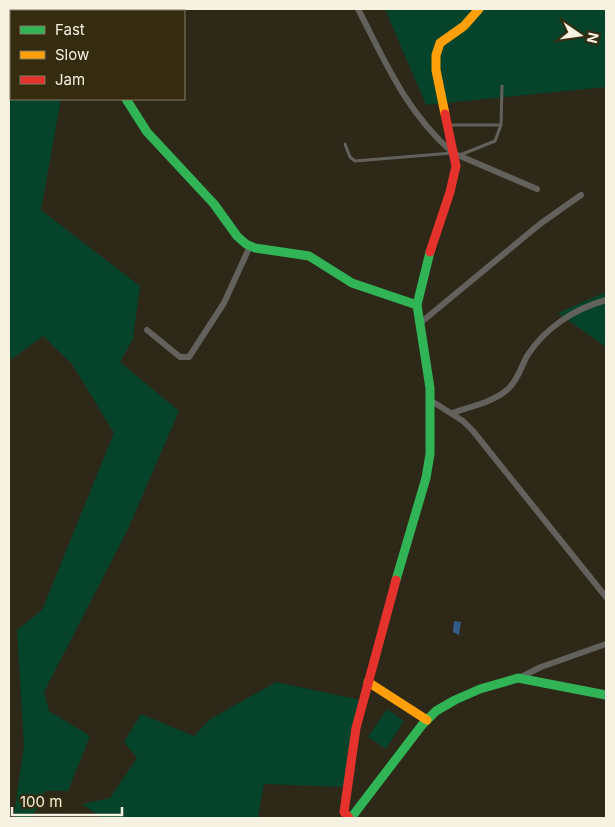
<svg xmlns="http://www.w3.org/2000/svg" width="615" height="827" viewBox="0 0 615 827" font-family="Inter,sans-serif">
  <defs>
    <pattern id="water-ripples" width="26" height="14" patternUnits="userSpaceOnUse" patternTransform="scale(1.25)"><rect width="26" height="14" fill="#355b89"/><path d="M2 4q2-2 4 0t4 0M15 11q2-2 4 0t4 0" fill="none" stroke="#537399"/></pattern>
  </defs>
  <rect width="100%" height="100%" fill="#2d2818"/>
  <g fill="#06432b">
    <path d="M9 9H87L86 11H11V99H61L41 210 140 286 133 339 120 362 179 411 128 529 44 692 49 711 90 736 68 791H45L32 818H16L14 815 24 746 17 630 42 610 114 433 72 364 43 336 12 359 9 358Z"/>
    <path d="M385 9H606V87L426 105Z"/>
    <path d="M606 292V347L558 313Z"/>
    <path d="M276 682 361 700 343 787 264 784 258 818H103L82 804 110 798 137 758 124 742 141 714 194 736 209 720Z"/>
    <path d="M387 709 404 721 386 749 368 737Z"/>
  </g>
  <path fill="url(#water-ripples)" d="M454 621 461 622 459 635 453 632Z"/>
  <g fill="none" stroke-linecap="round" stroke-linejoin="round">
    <g stroke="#63615b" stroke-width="3">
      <path d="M33 11 36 9"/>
      <path d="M9 31 11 29"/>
      <path d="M449 125H501"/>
      <path d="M345 144 350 157 355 161 452 153"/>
      <path d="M460 155 495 141 501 125 502 86"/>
    </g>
    <g stroke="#63615b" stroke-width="6">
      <path d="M358 9C386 63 406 112 453 153L537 189"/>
      <path d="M419 324 540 224 581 195"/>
      <path d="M147 330 180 357H189L224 303 250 246"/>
      <path d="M430 400 463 421 473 431 606 597"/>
      <path d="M452 413C469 407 494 402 508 389 518 380 521 367 527 356 545 328 574 309 606 300"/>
      <path d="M519 678 541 667 606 644"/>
    </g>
    <g stroke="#30b455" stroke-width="9">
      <path d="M126 99 147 132 214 204 237 236 246 244 255 248 309 256 352 283 417 305"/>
      <path d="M396 580 426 478 430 454V388L417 305 430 252"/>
      <path d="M351 818 422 725 436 711 455 700 480 689 518 678 606 695"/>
    </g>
    <g stroke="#ff9f0a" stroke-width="9">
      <path d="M56 9 60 11"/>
      <path d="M445 114 436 70V55L440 43 464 26 479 9"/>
      <path d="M368 682 427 720"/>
    </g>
    <g stroke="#e5322d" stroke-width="9">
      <path d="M430 252 450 192 456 166 445 114"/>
      <path d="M349 818 344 812 356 728 396 580"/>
    </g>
  </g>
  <rect width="615" height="827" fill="none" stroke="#f6f1e0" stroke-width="20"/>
  <rect x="10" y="10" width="175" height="90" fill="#352c10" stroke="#827b63"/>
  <rect x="20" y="26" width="25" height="8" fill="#30b455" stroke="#827b63"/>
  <text x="55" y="35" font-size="15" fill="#f6f1e0">Fast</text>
  <rect x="20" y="51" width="25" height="8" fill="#ff9f0a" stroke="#827b63"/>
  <text x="55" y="60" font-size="15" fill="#f6f1e0">Slow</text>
  <rect x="20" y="76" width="25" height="8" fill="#e5322d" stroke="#827b63"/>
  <text x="55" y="85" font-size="15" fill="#f6f1e0">Jam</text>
  <g transform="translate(580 35) rotate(103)" stroke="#352c10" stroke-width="4" paint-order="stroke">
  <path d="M0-4L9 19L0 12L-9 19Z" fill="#f6f1e0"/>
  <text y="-8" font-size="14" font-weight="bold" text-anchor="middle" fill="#f6f1e0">N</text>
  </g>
  <path d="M12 807v8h110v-8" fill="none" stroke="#f6f1e0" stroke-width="2.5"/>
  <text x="20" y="807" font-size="15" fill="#f6f1e0" stroke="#352c10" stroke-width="4" paint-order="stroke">100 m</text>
</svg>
